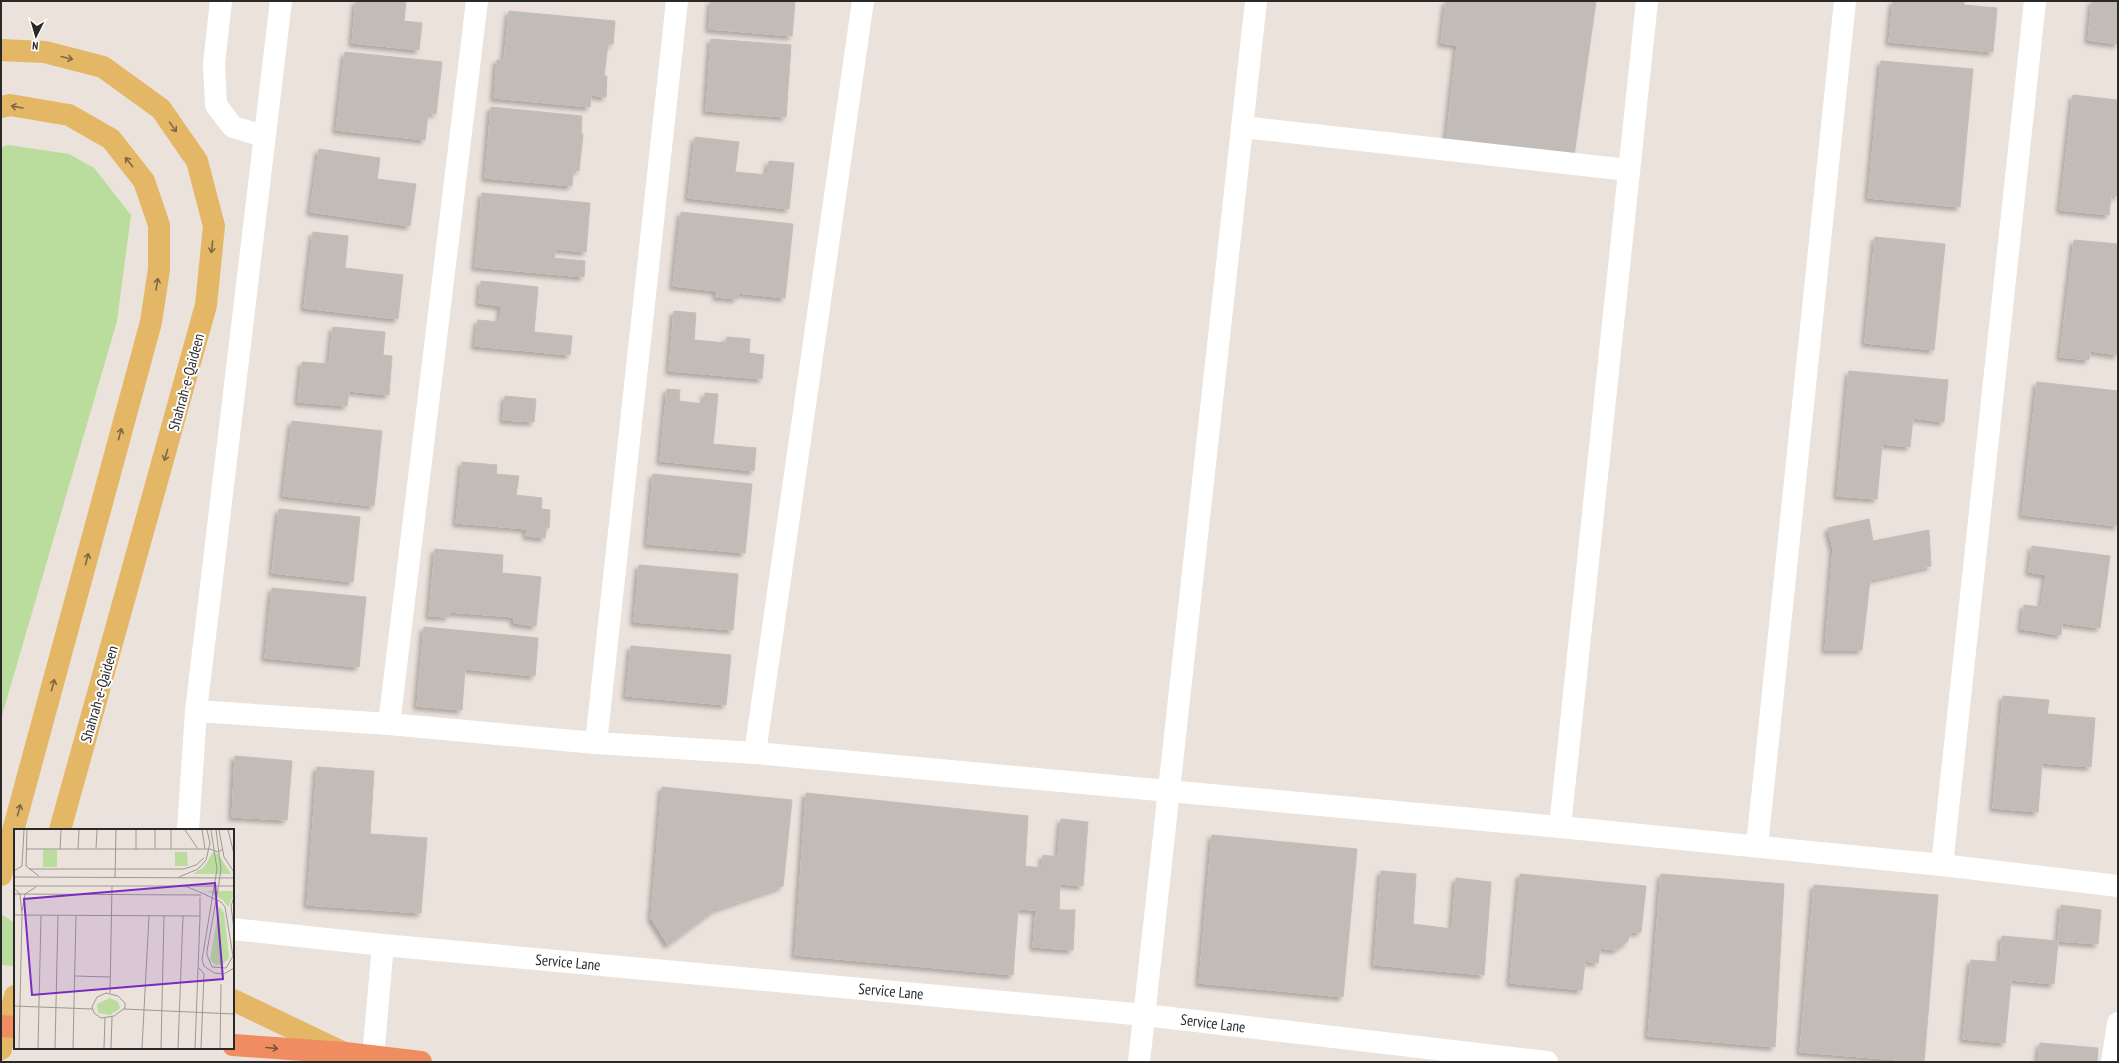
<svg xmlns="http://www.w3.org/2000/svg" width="2119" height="1063" viewBox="0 0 2119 1063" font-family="'PT Sans Narrow',sans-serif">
  <defs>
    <filter id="shadow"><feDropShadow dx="-3.5" dy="3.5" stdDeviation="2" flood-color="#0004"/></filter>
  </defs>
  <rect width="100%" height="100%" fill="#eae2db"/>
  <g fill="#badc9c">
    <path d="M8 145 69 154 94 168 131 215 117 321 1 719V148Z"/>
    <path d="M1 914 15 923V966L1 965Z"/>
  </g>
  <g fill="#c2bcb8" stroke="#c5bdb5" filter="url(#shadow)">
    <path d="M356 1H406L404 21 422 23 419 50 352 43Z"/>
    <path d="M711 1H795L792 36 709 29Z"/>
    <path d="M1446 1H1596L1574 156 1446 143 1457 45 1441 43Z"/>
    <path d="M1893 1H1964V5L1997 8 1993 52 1889 42Z"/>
    <path d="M2092 1H2118V44L2088 40Z"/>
    <path d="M509 11 615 21 613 44H608L604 76H607L606 97 591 95 590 107 494 98 497 60H504Z"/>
    <path d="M711 39 791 45 786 117 706 111Z"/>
    <path d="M345 52 442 62 436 114 428 113 425 140 336 130Z"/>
    <path d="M1881 61 1973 69 1960 207 1868 198Z"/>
    <path d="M2073 95 2118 100V196L2111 195 2109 215 2060 210Z"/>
    <path d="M491 107 582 116 581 134H583L579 171 573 170 572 186 485 178Z"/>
    <path d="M695 137 739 142 735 172 767 175 769 161 794 163 789 209 688 198Z"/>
    <path d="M319 149 380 158 377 179 416 184 410 226 310 212Z"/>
    <path d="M482 193 590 203 586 252 556 249 554 258 585 261 584 277 475 267Z"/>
    <path d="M681 212 793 224 785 298 738 293 737 299 716 297 717 291 673 286Z"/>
    <path d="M313 232 348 236 345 268 403 275 398 319 304 308Z"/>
    <path d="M1875 237 1945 244 1934 350 1865 343Z"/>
    <path d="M2074 240 2118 244V355L2090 351 2089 360 2060 357Z"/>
    <path d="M481 281 538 287 534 332 572 336 570 355 475 346 478 320 500 322 501 306 479 303Z"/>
    <path d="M674 311 696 313 694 340 726 343 727 337 750 339 749 353 764 355 762 379 669 371Z"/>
    <path d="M333 327 385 332 383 355 392 356 389 395 349 391 347 406 298 402 302 362 329 364Z"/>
    <path d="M1849 371 1948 380 1944 422 1913 418 1910 447 1882 444 1877 499 1837 496Z"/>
    <path d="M2037 382 2118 391V526L2022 515Z"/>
    <path d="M667 389 680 390 679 401 704 404 705 393 718 394 713 444 756 448 754 471 660 461Z"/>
    <path d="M505 396 536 399 534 422 503 420Z"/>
    <path d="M292 421 382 431 374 506 283 496Z"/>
    <path d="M462 462 497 465 496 474 519 476 516 495 542 498 541 509 550 510 549 528H546L545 538 526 536 527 529 456 523Z"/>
    <path d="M653 474 752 484 745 553 647 544Z"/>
    <path d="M279 509 360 517 353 582 272 573Z"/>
    <path d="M1869 519 1873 541 1929 530 1931 566 1870 580 1862 650H1825L1833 549 1828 528Z"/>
    <path d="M2032 546 2110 556 2100 628 2062 623 2061 635 2021 629 2024 605 2041 607 2046 575 2029 572Z"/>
    <path d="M435 549 503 555 502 573 541 577 536 626 514 623V617L449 612V617L429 616Z"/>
    <path d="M639 565 738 574 733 630 634 622Z"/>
    <path d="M272 588 366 597 359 667 265 658Z"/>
    <path d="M424 627 538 638 535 676 465 669 462 710 417 706Z"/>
    <path d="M631 646 731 655 726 705 626 696Z"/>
    <path d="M2003 696 2049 700 2047 714 2095 718 2091 767 2042 763 2038 812 1993 808Z"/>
    <path d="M235 756 292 761 287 820 232 817Z"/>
    <path d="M317 767 374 771 370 834 427 838 421 913 307 905Z"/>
    <path d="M662 787 792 800 783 886 716 909 668 945 651 918Z"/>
    <path d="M806 793 1028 816 1025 866 1042 868 1043 855 1058 857 1061 819 1088 822 1083 886 1060 884 1059 910H1075L1073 950 1033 947 1036 910 1018 909 1013 975 795 955Z"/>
    <path d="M337 800 344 801 343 808 335 807Z"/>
    <path d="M1212 835 1357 849 1343 997 1199 983Z"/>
    <path d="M332 845H339L338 853 331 852Z"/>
    <path d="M390 849 397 851 396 857H389Z"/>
    <path d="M1381 871 1416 874 1413 924 1452 929 1456 878 1491 882 1484 975 1374 965Z"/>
    <path d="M1520 874 1646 886 1641 932H1630L1628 941 1616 950 1600 948 1598 963 1585 961 1582 990 1510 983Z"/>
    <path d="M1661 874 1784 884 1775 1047 1648 1036Z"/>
    <rect x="330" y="876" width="8" height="7"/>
    <path d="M388 878 396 879 395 887 388 885Z"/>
    <path d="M1814 885 1938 895 1924 1062 1800 1052Z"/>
    <path d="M2061 905 2101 910 2098 944 2058 941Z"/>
    <path d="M2002 936 2058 941 2054 984 2011 980 2005 1043 1963 1039 1971 960 2000 962Z"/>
    <path d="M2040 1043 2098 1048 2097 1062H2038Z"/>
  </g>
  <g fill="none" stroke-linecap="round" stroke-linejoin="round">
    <g stroke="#fff" stroke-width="22">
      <path d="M221 1 214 64 216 105 233 127 264 136"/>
      <path d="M1243 127 1628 170"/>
      <path d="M196 711 281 1"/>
      <path d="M389 724 477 1"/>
      <path d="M596 743 677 1"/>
      <path d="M755 753 863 1"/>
      <path d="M1560 827 1647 1"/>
      <path d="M188 830 196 711 389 724 596 743 755 753 1560 827 1942 865 2118 886"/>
      <path d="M1757 846 1845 1"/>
      <path d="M1942 865 2035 1"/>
      <path d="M233 929 383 945 1145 1015 1547 1062"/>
      <path d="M373 1057 383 945"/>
      <path d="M1139 1062 1256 1"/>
      <path d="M2112 1062 2118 1023"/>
    </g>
    <g stroke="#e4b766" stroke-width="22">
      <path d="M1 50 45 52 103 67 161 109 197 161 214 226 206 305 60 830"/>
      <path d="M1 107 10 105 69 115 111 139 144 181 159 225V269L151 322 1 875"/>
      <path d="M233 1000 344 1053"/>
      <path d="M1 1049 15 996"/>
    </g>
    <g stroke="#f08d60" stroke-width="22">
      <path d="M1 1026 15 1027"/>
      <path d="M233 1045 345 1053 421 1062"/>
    </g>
  </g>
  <defs><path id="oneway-shaft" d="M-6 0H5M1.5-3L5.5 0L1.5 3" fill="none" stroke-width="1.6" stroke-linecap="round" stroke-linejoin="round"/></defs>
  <g stroke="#7d6944">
    <use href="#oneway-shaft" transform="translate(67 58) rotate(14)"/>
    <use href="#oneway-shaft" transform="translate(17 107) rotate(-170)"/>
    <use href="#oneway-shaft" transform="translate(173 127) rotate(55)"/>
    <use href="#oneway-shaft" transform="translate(129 162) rotate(-128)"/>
    <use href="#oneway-shaft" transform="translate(212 247) rotate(96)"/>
    <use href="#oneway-shaft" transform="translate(157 284) rotate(-81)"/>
    <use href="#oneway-shaft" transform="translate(120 434) rotate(-75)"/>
    <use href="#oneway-shaft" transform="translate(166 455) rotate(106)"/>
    <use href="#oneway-shaft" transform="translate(87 559) rotate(-75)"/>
    <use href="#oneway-shaft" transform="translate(53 685) rotate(-75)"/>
    <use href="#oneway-shaft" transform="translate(19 810) rotate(-75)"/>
  </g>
  <use stroke="#79513f" href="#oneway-shaft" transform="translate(272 1048) rotate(5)"/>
  <g text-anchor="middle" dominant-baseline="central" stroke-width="4" stroke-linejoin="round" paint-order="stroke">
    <g font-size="15" fill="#292929" stroke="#fff">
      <text transform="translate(186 382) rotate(-75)">Shahrah-e-Qaideen</text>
      <text transform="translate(99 694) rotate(-74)">Shahrah-e-Qaideen</text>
      <text transform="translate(568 962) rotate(5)">Service Lane</text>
      <text transform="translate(891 991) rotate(5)">Service Lane</text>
      <text transform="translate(1213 1023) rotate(7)">Service Lane</text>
    </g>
  </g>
  <g transform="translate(14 829)">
    <rect width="220" height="220" fill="#eae2db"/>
    <path d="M29 20 43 21V38H29ZM161 23H173L174 37H161ZM199 23 204 25 217 45H179L190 38ZM193 62H220V65L214 78 209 71ZM205 77 210 84 215 129 208 136H202L196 131ZM96 169 104 173 106 179 104 181 96 186 84 184 83 175Z" fill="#badc9c"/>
    <path fill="none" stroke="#9d9894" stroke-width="1" d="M13 1 12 37 25 47M141 1V20M157 1V20M171 1 184 20H196M188 1 191 20M197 1 203 40 188 131 190 137 200 144 210 145 220 139M205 1 210 28 220 43M214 1 220 25M12 20H184M64 20 65 1M82 20 83 1M196 20 204 23 209 20M46 21 47 1M122 21V1M15 40H170L182 36 190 29M0 42 8 37 10 1M0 48 220 49M165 48 184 40 192 31 196 14 193 1M101 49 102 1M0 57H220M171 57 188 64 207 73 211 78 219 127 212 139 198 138 193 126V122L204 60 207 40 202 1M0 59 6 65 8 86 5 219M0 65 187 66M220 68 217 77 220 100M8 82 11 65 22 58M0 86 186 87V68M185 139 190 145 187 219M61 147 96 148M92 164 104 167 111 174V179L100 187 87 189 80 184 78 178 83 168ZM96 164 98 57M0 177 78 180M110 180 220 185M24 219 27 87M41 219 44 87M59 219 62 87M90 219 91 189M97 219 98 188M128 219 135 87M147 219 150 87M164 219 169 87M181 219 186 87M206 219 207 155"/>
    <path fill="#7b2cbf" fill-opacity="0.15" stroke="#7b2cbf" stroke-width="2" d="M201 54 209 150 18 166 10 70Z"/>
    <rect width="220" height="220" fill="none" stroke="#292929" stroke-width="2"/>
  </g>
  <rect width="2119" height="1063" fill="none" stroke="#292929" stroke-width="4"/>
  <g transform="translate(36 36) rotate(185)" stroke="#ffffff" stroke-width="3" paint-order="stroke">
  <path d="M0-3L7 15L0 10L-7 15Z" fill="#292929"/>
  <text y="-6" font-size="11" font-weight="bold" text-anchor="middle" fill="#292929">N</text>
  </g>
</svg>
